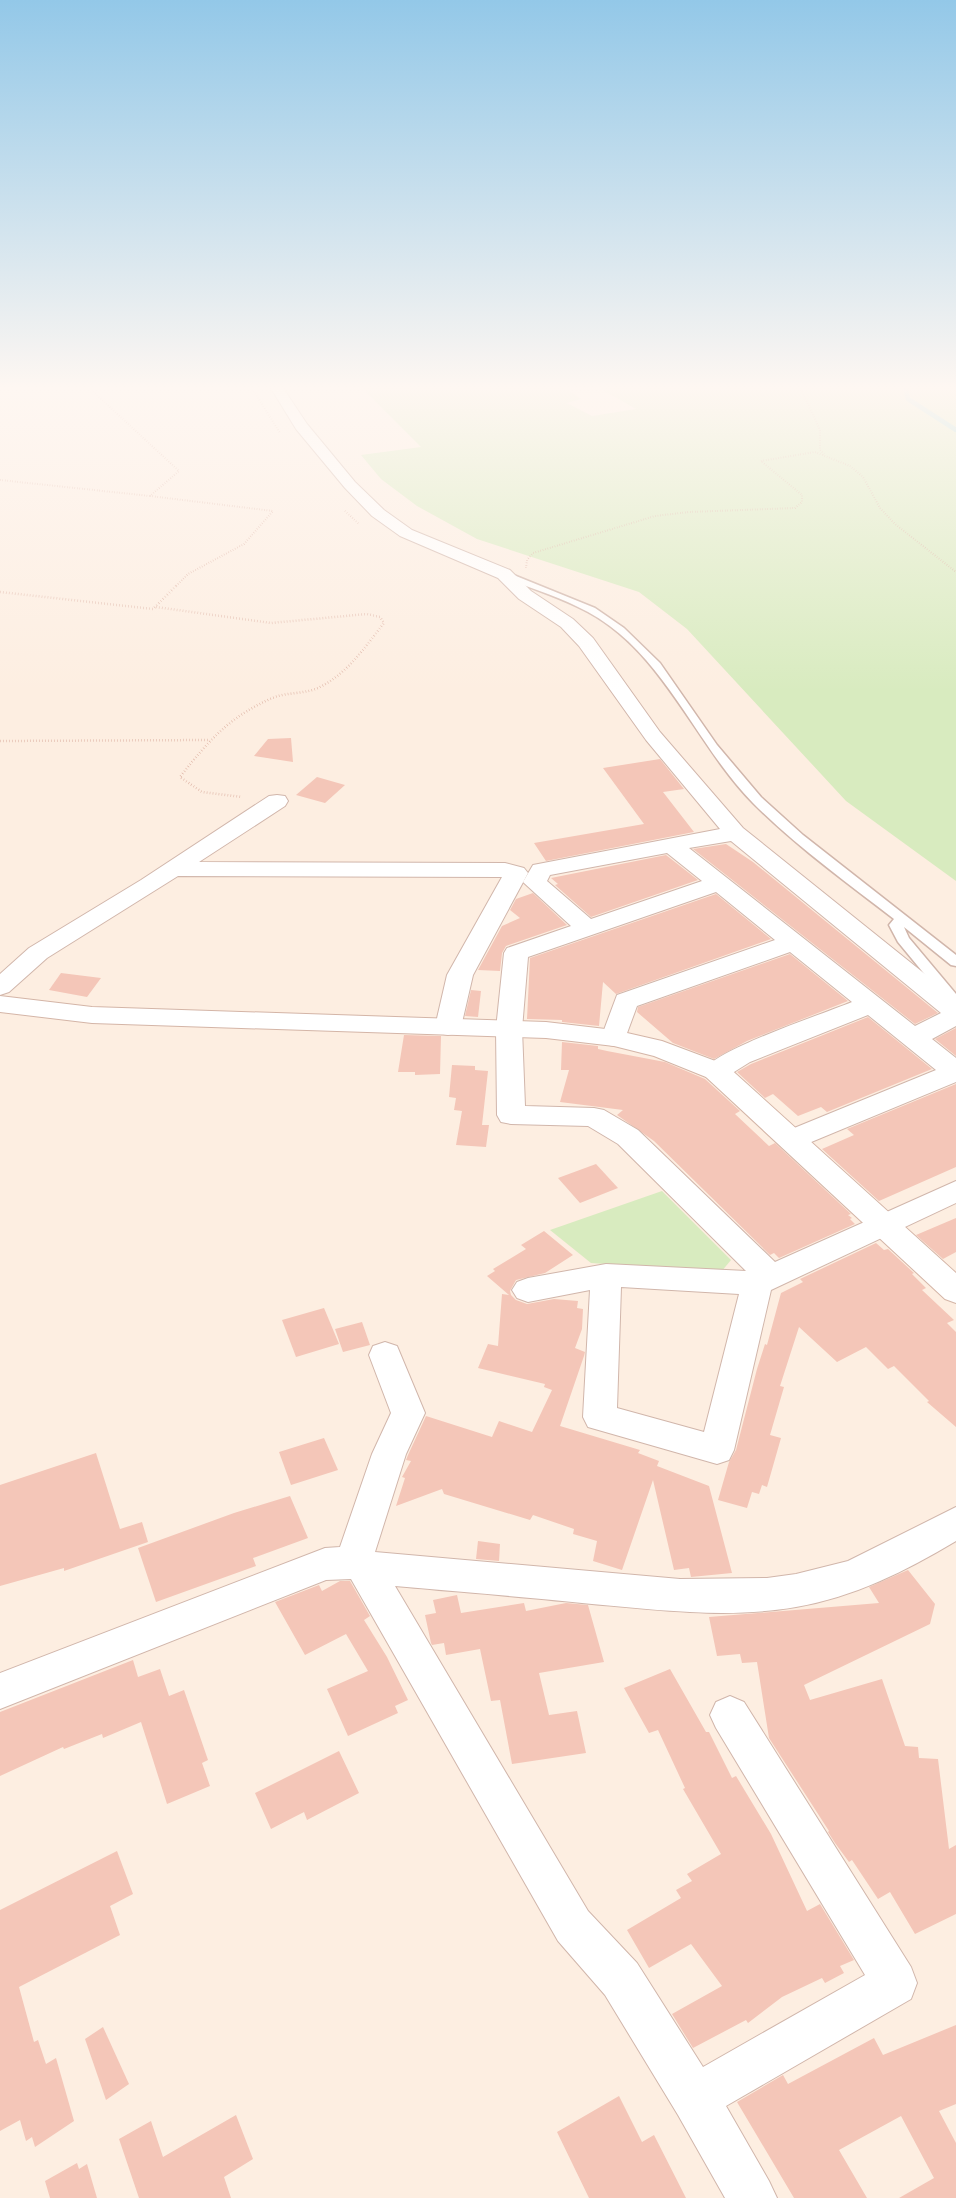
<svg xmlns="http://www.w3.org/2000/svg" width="956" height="2198" viewBox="0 0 956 2198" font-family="'Titillium Web',sans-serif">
  <rect width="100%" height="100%" fill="#fdeee1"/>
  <g fill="#d8ebbf">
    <path d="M359 385H561L581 399 567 403 592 416 636 409 594 385H956V881L846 801 687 629 639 592 477 539 417 506 381 479 361 455 421 447Z"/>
    <path d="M662 1191 731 1260 721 1272 591 1263 550 1230Z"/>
  </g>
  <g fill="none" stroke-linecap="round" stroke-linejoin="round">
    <path stroke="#9bdada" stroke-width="4.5" d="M905 385 908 399 956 430"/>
  </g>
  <g fill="#f4c6b8">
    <path d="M291 738 293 762 254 756 268 739Z"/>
    <path d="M660 759 684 789 663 792 694 832 546 861 534 843 644 824 603 768Z"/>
    <path d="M317 777 345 785 325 803 296 795Z"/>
    <path d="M726 844 753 862 938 1013 915 1024 693 849Z"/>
    <path d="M666 855 698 880 591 917 555 885 558 884 551 878Z"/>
    <path d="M533 893 567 925 506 946 502 953 500 971 478 970 502 926 520 918 510 910 516 899Z"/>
    <path d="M716 894 771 939 616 994 603 982 599 1026 562 1022V1020L527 1019 530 958Z"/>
    <path d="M790 954 848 1001 747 1041 714 1059 673 1043 637 1012 638 1007Z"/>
    <path d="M61 973 101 978 87 997 49 990Z"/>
    <path d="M471 990 481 991 478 1017 465 1016Z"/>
    <path d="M868 1017 932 1069 827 1112 821 1107 798 1116 773 1094 765 1098 737 1072 751 1064Z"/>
    <path d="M956 1028V1056L935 1039Z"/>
    <path d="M404 1035 441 1036 440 1074 415 1075V1072H398Z"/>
    <path d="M562 1042 598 1046V1049L607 1051 665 1062 705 1079 740 1111 735 1114 769 1146 775 1143 851 1214 848 1215 852 1218 850 1219 855 1224 779 1258 774 1253 770 1255 654 1141 617 1115 623 1110 560 1102 569 1070H561Z"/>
    <path d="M452 1065 475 1066V1070L488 1071 482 1125H489L486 1147 456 1145 462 1111 454 1110 456 1098 449 1097Z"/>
    <path d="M956 1084V1167L879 1201 822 1149 854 1135 847 1129Z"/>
    <path d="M596 1164 618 1188 580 1203 558 1178Z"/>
    <path d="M956 1218V1252L943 1259 916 1235Z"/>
    <path d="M544 1231 573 1255 545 1273 516 1280 510 1291 511 1295 516 1300 527 1304 554 1299 578 1301 577 1308 583 1309 582 1329 575 1348 585 1352 584 1356 560 1426 640 1450 638 1453 659 1461 657 1466 709 1486 732 1573 691 1577 689 1568 674 1570 653 1480 622 1570 593 1561 597 1541 573 1534 574 1529 533 1515 530 1520 444 1494 442 1489 396 1506 405 1478 402 1477 411 1461 406 1460 408 1455 426 1416 492 1437 499 1421 532 1432 552 1390 544 1387 545 1384 478 1368 488 1344 498 1346 502 1294 509 1295 487 1276 495 1271 493 1269 526 1249 521 1245Z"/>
    <path d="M876 1243 884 1250 888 1249 914 1273 912 1274 926 1288 922 1290 954 1320 947 1323 956 1332V1427L927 1402 929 1401 894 1366 888 1369 866 1347 837 1362 799 1327 780 1386 784 1387 770 1435 781 1438 767 1487 762 1485 759 1494 752 1492 747 1508 718 1500 729 1462 736 1450 757 1369 765 1344 767 1345 781 1293 803 1282 800 1279Z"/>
    <path d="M324 1308 339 1344 296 1357 282 1320Z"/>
    <path d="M362 1322 370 1345 343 1352 335 1329Z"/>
    <path d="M324 1438 338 1470 291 1485 279 1452Z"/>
    <path d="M96 1453 120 1529 142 1522 148 1542 64 1571V1568L0 1586V1485Z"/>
    <path d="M290 1496 308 1538 253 1558 256 1566 156 1602 138 1548 234 1513Z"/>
    <path d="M478 1541 500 1544 499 1561 476 1559Z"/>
    <path d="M908 1570 935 1604 930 1624 804 1685 810 1700 882 1679 905 1746 918 1747 919 1758 938 1759 949 1849 956 1845V1914L915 1934 890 1892 878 1899 852 1860 849 1862 835 1843 828 1832 829 1831 769 1738 757 1662 742 1663 740 1654 717 1656 709 1617 879 1603 869 1587Z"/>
    <path d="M340 1581H350L370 1616 364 1620 387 1657 408 1700 395 1706 398 1713 348 1736 327 1689 368 1671 346 1634 305 1655 275 1602 319 1585 322 1591Z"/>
    <path d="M457 1595 461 1613 524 1603 526 1611 566 1603 588 1605 604 1662 539 1673 549 1715 577 1711 586 1753 512 1764 500 1700 491 1701 480 1649 446 1655 444 1643 432 1645 431 1643 425 1615 436 1613 433 1600Z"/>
    <path d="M133 1660 138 1677 160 1669 169 1696 184 1690 208 1760 202 1763 210 1786 167 1804 141 1722 103 1738 102 1734 64 1749 63 1747 0 1776V1712Z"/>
    <path d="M670 1669 706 1732H709L732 1778 736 1776 771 1834 807 1911 820 1904 854 1960 840 1966 844 1973 825 1983 822 1978 782 1997 748 2023 746 2020 693 2048 672 2014 722 1986 691 1944 649 1968 627 1930 681 1898 676 1890 692 1881 687 1874 721 1854 683 1789 685 1788 658 1730 649 1733 624 1688Z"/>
    <path d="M339 1751 359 1793 307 1820 304 1812 271 1829 255 1793Z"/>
    <path d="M117 1851 133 1894 110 1906 120 1935 19 1987 34 2042 38 2040 46 2064 56 2058 74 2121 35 2147 32 2137 26 2141 20 2120 0 2131V1910Z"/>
    <path d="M956 2025V2104L939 2111 956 2143V2198H899L934 2178 901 2116 839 2150 867 2198H794L737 2102 783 2075 788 2084 874 2038 883 2055Z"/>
    <path d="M103 2027 129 2084 106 2100 85 2039Z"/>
    <path d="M619 2096 642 2142 654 2135 686 2198H589L557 2132Z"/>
    <path d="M236 2115 253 2159 224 2177 231 2198H139L119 2139 151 2121 163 2157Z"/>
    <path d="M77 2163 79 2169 87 2164 97 2198H50L45 2181Z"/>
  </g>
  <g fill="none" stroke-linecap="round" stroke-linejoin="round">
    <g stroke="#d1b6ab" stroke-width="3">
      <path id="lane" d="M504 571 595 608 624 628 660 663 717 745 761 797 803 835 956 955V966L951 965 904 927 909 938 956 994V1012L951 1011 945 999 898 942 889 925 894 919C846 882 796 846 753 803 695 744 664 653 588 612 561 597 529 588 501 576L499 574Z"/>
    </g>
    <g stroke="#d1b6ab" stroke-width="2">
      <g id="street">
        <path d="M269 385H281L307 424 355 482 384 510 412 530 510 570 531 591 573 619 593 638 660 732 743 828 956 999V1026L932 1039 956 1058V1082L792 1150 782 1147 778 1140 782 1133 936 1070 868 1015 750 1062 726 1077 716 1080 706 1077 703 1071C716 1049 823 1014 852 1002L790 952 637 1006 623 1044 614 1046 605 1044 601 1038 617 995 775 940 716 892 528 957 522 1029 525 1106 594 1108 604 1110 638 1130 775 1262 956 1181V1203L771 1290 734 1450 729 1460 717 1464 588 1427 583 1417 590 1290 528 1302 517 1298 512 1290 517 1282 528 1278 606 1264 746 1271 618 1144 588 1126 511 1124 501 1122 497 1115 496 1029 504 953 507 948 571 926 523 882 533 865 720 829 646 740 579 646 561 627 519 599 498 578 400 536 372 516 345 488 296 429ZM731 841 941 1013 915 1026 689 848ZM667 853 702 881 591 919 547 881 550 875ZM621 1287 739 1294 704 1432 617 1408Z"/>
        <path d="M277 795 285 796 288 801 285 806 199 862 505 863 524 868 528 873 473 975 461 1027 457 1033 448 1035 439 1033 435 1027 447 975 502 877 178 876 47 958 9 992 0 995V974L29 948 141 880 269 796Z"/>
        <path d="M385 1342 397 1346 425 1413 406 1454 375 1552 680 1579 767 1578 796 1574 848 1561 956 1507V1541C906 1571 854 1597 796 1607 728 1619 660 1610 592 1604 526 1597 461 1592 395 1586L588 1911 637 1963 703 2067 865 1975 716 1728 710 1715 716 1702 730 1696 744 1702 911 1967 917 1983 911 1999 726 2106 769 2181 777 2198H725L678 2115 605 1995 558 1941 351 1579 326 1580 0 1709V1673L325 1548 340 1547 372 1454 391 1413 369 1355 373 1346Z"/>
      </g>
    </g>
    <g stroke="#d4b5a7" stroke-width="2">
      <path id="secondary" d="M0 996 92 1007 546 1022 614 1030 662 1041 726 1065 956 1273V1303L945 1299 706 1077 654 1056 614 1046 546 1038 92 1023 0 1012Z"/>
    </g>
    <g stroke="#d9aa9b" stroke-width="2" stroke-dasharray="0.5 2" stroke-linecap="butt">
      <path d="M86 385 179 471 150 496 273 511 244 544 188 574 175 587"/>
      <path d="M250 385 280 433"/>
      <path d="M799 385 820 430V450L824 454"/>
      <path d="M761 461 815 452 850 466 863 477 880 508 895 524 956 572"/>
      <path d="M0 480 150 496"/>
      <path d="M345 511 359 524"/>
      <path d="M526 568 527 560 533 553 655 516 689 512 795 508 802 502V495L761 461"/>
    </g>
    <g stroke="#d9aa9b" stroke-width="2.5" stroke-dasharray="0.5 2.5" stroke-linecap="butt">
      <path d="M0 592 153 609 176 586"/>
      <path d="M156 607 271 623 367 614 380 617 384 623C365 647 348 673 320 687 307 694 289 692 275 697 231 715 208 741 180 777L202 792 242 797"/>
      <path d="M0 741 209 740"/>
    </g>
    <use href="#lane" fill="#fff" fill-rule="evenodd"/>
    <use href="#street" fill="#fff" fill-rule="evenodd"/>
    <use href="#secondary" fill="#fff" fill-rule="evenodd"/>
  </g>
  <linearGradient id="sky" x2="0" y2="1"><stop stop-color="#93c8e8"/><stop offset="0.56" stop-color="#fef7f2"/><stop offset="1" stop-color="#fef7f2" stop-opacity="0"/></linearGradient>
  <rect width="956" height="692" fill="url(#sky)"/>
</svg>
